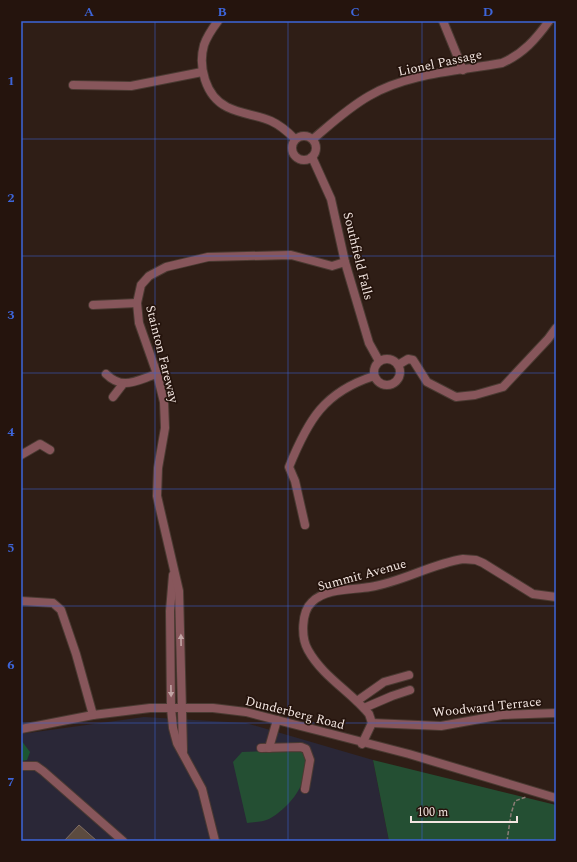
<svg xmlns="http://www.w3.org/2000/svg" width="577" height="862" viewBox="0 0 577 862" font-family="Spectral,serif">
  <rect width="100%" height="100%" fill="#2f1e16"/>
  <path fill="#2a2737" d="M144 717 246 723 373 760 389 841H21V734Z"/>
  <g fill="#244f33">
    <path d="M303 750C314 777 292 806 269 819 263 822 254 822 247 823L233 762 242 752Z"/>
    <path d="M373 760 556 805V841H389Z"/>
  </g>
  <path fill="#1b5632" d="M21 740 30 752 27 760 21 761Z"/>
  <path fill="#5c4b3f" stroke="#816e62" d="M79 825 97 841H64Z"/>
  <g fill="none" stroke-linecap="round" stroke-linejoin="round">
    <g stroke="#4a3a32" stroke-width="10">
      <g id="minor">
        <path d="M218 21C212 29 207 36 204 45 198 66 205 96 227 107 241 114 257 115 271 121 280 125 288 132 295 139"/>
        <path d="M443 21 463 70"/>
        <path d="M73 85 131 86 202 72"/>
        <circle cx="304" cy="148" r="12"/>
        <path d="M313 139C331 124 348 108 369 96 408 73 459 71 502 63 523 54 536 39 549 21"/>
        <path d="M312 157 331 199 345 262 369 343 379 361"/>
        <path d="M93 305 137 303"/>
        <circle cx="387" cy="372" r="13"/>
        <path d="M398 365 408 359 413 360 427 382 456 397 475 395 503 387 548 339 556 328"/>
        <path d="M106 374C123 391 137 380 157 374"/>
        <path d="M113 397 123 384"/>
        <path d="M21 455 40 444 50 450"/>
        <path d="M305 525 295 481 289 467C308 420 324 392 374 376"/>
        <path d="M173 575 170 611 171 708 173 728 177 743 202 789 215 841"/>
        <path d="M21 601 53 603 61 610 76 654 93 715"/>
        <path d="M357 701 384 682 409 675"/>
        <path d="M364 708 392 696 410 690"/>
        <path d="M372 723 441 726 502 715 556 713"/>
        <path d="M21 729 93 715 150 708H213L246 712 324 732 409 754 556 798"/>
        <path d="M362 744 372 723 369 714C350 691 323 677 308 650 301 638 301 612 312 602 326 588 352 590 370 587 402 582 431 564 463 559L476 560 483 563 533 594 556 597"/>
        <path d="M261 748 301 747 306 749 310 760 305 789"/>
        <path d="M269 748 277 720"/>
        <path d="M183 751 179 591 157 496 158 468 165 428 164 402 157 374 139 323 137 303 141 285 149 276 166 267 208 257 291 255 332 266 345 262"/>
        <path d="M21 766H36L43 771 123 841"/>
      </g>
    </g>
    <path stroke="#8c7d76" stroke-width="1.5" stroke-dasharray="4 2" stroke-linecap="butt" d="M507 841 511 814 515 801 526 797"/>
    <use href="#minor" stroke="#87565b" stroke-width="8"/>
  </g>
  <defs><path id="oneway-solid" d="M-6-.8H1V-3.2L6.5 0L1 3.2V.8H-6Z"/></defs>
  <g fill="#c2a5a5">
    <use href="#oneway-solid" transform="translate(181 640) rotate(-91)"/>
    <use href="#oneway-solid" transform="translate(171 691) rotate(89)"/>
  </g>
  <path fill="none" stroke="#3d65d9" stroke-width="1" stroke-opacity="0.55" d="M155 21V841M288 21V841M422 21V841M21 139H556M21 256H556M21 373H556M21 489H556M21 606H556M21 723H556"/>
  <g text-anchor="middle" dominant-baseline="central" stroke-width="3.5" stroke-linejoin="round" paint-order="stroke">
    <g font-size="13" fill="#f3e6e1" stroke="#25140d">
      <text transform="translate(440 63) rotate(-12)">Lionel Passage</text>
      <text transform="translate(358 256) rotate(76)">Southfield Falls</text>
      <text transform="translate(162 354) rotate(76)">Stainton Fareway</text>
      <text transform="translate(362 575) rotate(-15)">Summit Avenue</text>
      <text transform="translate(487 707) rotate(-6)">Woodward Terrace</text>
      <text transform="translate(295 713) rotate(14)">Dunderberg Road</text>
    </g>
  </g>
  <rect width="577" height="862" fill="none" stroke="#25140d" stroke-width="44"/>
  <path d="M411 816v6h106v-6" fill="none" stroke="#f3e6e1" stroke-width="2"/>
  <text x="417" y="816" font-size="12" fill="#f3e6e1" stroke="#25140d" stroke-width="3" paint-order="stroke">100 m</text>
  <rect x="22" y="22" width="533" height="818" fill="none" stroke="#3d65d9" stroke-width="1.5"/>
  <g font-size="13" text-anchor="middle" font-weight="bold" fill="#3d65d9">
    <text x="89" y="16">A</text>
    <text x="222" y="16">B</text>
    <text x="355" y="16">C</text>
    <text x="488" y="16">D</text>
    <text x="11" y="85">1</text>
    <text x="11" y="202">2</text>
    <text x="11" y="319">3</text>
    <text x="11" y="436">4</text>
    <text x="11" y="552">5</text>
    <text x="11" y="669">6</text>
    <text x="11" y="786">7</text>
  </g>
</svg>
